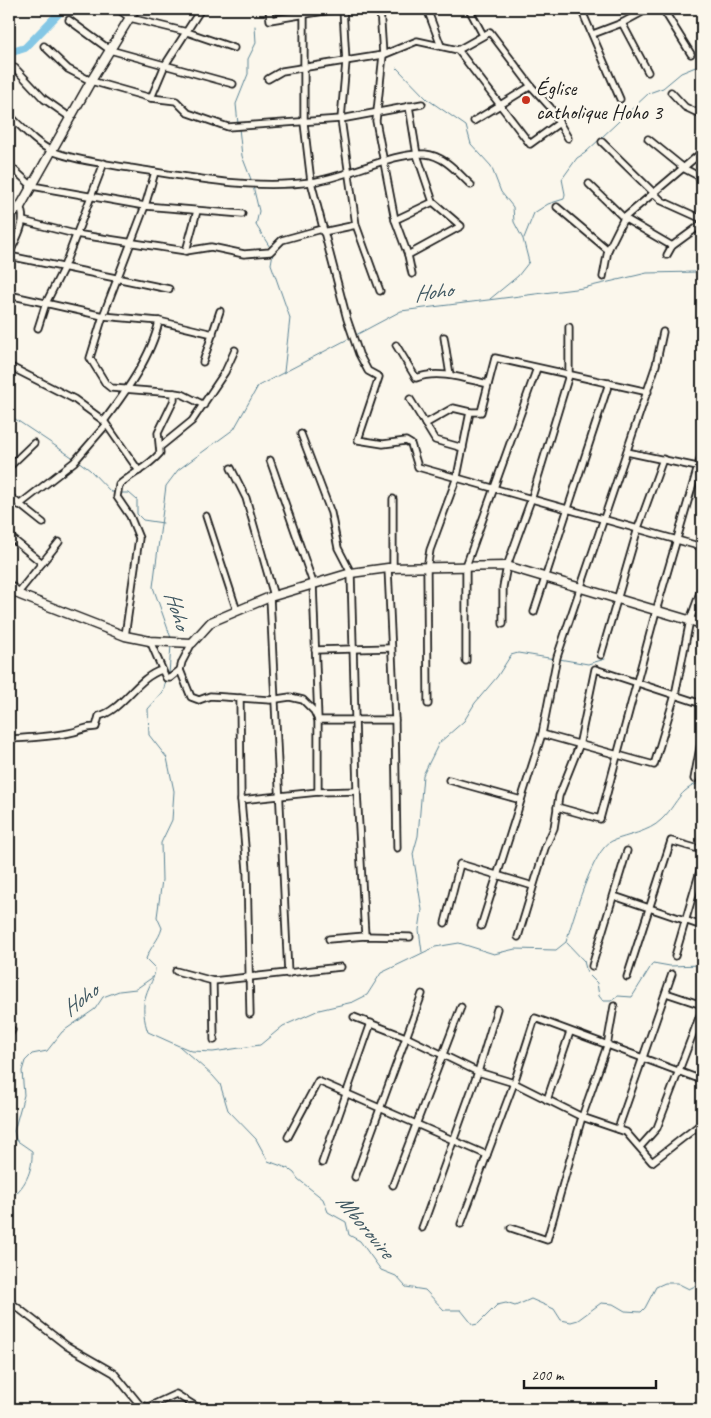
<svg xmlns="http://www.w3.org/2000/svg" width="711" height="1418" viewBox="0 0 711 1418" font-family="Caveat,sans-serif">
  <rect width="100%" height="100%" fill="#fbf7ec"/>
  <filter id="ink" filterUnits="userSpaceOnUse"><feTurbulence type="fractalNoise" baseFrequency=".02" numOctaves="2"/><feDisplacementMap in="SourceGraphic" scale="10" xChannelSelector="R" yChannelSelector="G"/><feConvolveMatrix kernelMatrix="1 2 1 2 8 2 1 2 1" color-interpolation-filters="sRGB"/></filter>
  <g filter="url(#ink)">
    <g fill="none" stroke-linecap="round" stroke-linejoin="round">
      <g stroke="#5a8395" stroke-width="1">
        <path d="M397 68 427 99 466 126 471 144 491 166 501 192 513 207 514 222 523 239 529 262 518 276 490 299"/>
        <path d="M238 124 236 104 248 74V59L256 43 255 26"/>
        <path d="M239 128 242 156 252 182"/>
        <path d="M253 186 259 211 256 225 271 249"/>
        <path d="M524 238 534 213 548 204 564 199 565 194 562 179 577 158 585 153 649 93 663 88 681 73 698 66 702 62"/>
        <path d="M273 253 271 264 290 318 284 372"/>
        <path d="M356 335 401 311 583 288 647 273 696 272 702 274"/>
        <path d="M9 415 75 459"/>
        <path d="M78 461 90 470 111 492H117"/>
        <path d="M121 493H129L137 500V514L143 520 163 523"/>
        <path d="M171 638 153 587 166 486 178 470 234 429 258 386 350 338"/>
        <path d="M559 659 588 664 605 659"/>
        <path d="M169 675 171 644"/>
        <path d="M166 680 163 692 148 709 149 735 167 758 174 791 172 820 161 843 162 880 157 917 162 928C159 940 150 947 146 959L155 968C155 978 149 985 146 995 142 1005 144 1022 148 1032L179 1046 213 1076 220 1084 228 1110 256 1139 268 1161 287 1168 294 1173 298 1179 323 1199 328 1212 346 1222 349 1235 360 1241 381 1270 396 1276 406 1287 425 1290 444 1310H461L473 1325 478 1324 497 1305 506 1303 515 1306 531 1299 554 1309 561 1320 571 1322 578 1320 601 1303 613 1304 625 1311 641 1312 645 1308 656 1287 665 1283H677L689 1289 695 1286 699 1276 697 1269 702 1262"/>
        <path d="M567 943 584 961 587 973 597 983 599 996 603 1001H611L618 996 632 997 653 963 670 966 702 965"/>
        <path d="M422 952 419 930 422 910 413 854 418 836 423 775 439 743 464 721 475 703 497 677 511 655 518 653 555 659"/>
        <path d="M180 1046 192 1051 213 1052 260 1045 283 1026 319 1010 353 1002 367 995 381 973 435 947 459 943 494 954 515 949 556 950 566 942C573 920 592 850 612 841 627 835 649 832 661 820 678 804 677 790 702 782"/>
        <path d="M9 1199C25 1188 33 1171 32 1151L16 1140 14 1131 24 1095 22 1071 25 1061 32 1054 47 1051 62 1032 95 1009 103 997 119 991 136 989 153 977"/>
      </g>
      <path stroke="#84c7e5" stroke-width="8" d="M9 53 25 48 63 9"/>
      <g stroke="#1c1c1c" stroke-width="9">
        <g id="street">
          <path d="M118 9 130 18 187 32 234 48"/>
          <path d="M269 9 270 20 336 9"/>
          <path d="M304 9V123L311 182 347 319 359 354 368 371 379 377 358 440 383 444 406 441 411 444 418 467 702 547"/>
          <path d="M343 9 346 62 341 119 356 225 380 291"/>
          <path d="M380 9 383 55 376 121 395 220 408 255 412 274"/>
          <path d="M427 9 441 46"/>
          <path d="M469 9 483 35"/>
          <path d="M581 9 620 99"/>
          <path d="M663 9 691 54"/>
          <path d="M69 20 110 50 233 84"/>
          <path d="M622 23 648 72"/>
          <path d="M593 34 622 23 648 9"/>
          <path d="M44 46 68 69 91 81 151 98 176 101 188 113 228 127 341 119 422 104"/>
          <path d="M458 50 530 144 559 123"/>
          <path d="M15 68 44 99 71 118"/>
          <path d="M268 79 282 71 383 55 417 41 458 50 490 32 531 86 550 107 568 138"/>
          <path d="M671 92 685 107 702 115"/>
          <path d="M151 98 165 65 201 9"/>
          <path d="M9 115C22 127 35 143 52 151 72 160 108 164 130 168 189 177 251 190 311 182 346 178 392 152 425 154 445 156 457 172 471 185"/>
          <path d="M474 121 531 86"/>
          <path d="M648 139 685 169 702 178"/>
          <path d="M602 142 662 201 702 219"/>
          <path d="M9 165 32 186 145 206 242 214"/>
          <path d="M589 184 624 218 672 246"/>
          <path d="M557 207 608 250"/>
          <path d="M395 220 433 202"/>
          <path d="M23 221 75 234 186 251 211 247 244 254 270 252 282 240 322 229"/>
          <path d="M323 232 356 225"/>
          <path d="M186 251 197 211"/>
          <path d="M9 255C15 240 28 222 20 207"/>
          <path d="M408 255 461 226 433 202 417 155 409 106"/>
          <path d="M667 255 672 246 702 224"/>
          <path d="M9 256 169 289"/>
          <path d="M603 277 608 250 624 218 702 152"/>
          <path d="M9 295 103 316 159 321 213 334"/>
          <path d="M38 328 46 303 63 269 104 163"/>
          <path d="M444 337 450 375"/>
          <path d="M396 345 416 378C438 369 466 379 488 384"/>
          <path d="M203 362 220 311"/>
          <path d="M9 366 74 399 104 421 139 471"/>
          <path d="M174 393 182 394 204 405"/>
          <path d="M410 399 435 440 463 448"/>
          <path d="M104 421C125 393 152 356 159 321"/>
          <path d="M425 424 453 408 470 412H481L495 358 648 392"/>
          <path d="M301 434 331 513 338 548 351 573 357 791 365 936"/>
          <path d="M160 447 192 421 225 372 235 350"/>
          <path d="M627 452 702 468"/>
          <path d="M270 460 313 583 318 720H395"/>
          <path d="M9 467 34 443"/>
          <path d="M231 468 246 498 274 596"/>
          <path d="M9 496 43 523"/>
          <path d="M19 505 74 462 106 425"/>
          <path d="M206 516 237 611"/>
          <path d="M9 536 42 563"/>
          <path d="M388 568 395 720 397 848"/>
          <path d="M393 568V499"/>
          <path d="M18 593 59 542"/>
          <path d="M270 597 288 974"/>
          <path d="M534 612 609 383"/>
          <path d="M503 624V587L507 566 532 497 569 375V327"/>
          <path d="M125 636 139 538 130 516 117 497 119 485C134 472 146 469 160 453L158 433 174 400V393L111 388 106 384 90 358 103 316 145 206 155 172"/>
          <path d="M150 641 166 678H170L180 670 182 662 192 643"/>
          <path d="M315 650 390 648"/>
          <path d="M601 655 638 528 663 459"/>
          <path d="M466 661V566L537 368"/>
          <path d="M180 670 191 697 199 700 210 696 270 700 290 697 303 700 314 711 318 720V792"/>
          <path d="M240 698 241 800 247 870 250 1014"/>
          <path d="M428 704 427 568 430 550 457 477 470 412"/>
          <path d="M542 734 654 765 675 695 690 620 702 587"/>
          <path d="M9 739C29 738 49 737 69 733 81 731 83 727 96 727L99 716C123 710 137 677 162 670"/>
          <path d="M694 779 702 737"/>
          <path d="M449 780 521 800"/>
          <path d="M241 800 318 792 357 791"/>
          <path d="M557 807 600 819 656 611 702 453"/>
          <path d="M614 896 702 926"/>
          <path d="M445 923 460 864 533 886"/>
          <path d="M481 926 542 734 557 657 656 365 663 332"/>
          <path d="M518 937 545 848 554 828 559 796 579 746 595 669 702 704"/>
          <path d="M329 939 365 936 410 937"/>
          <path d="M675 956 702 864"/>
          <path d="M592 966 627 851"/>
          <path d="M176 971 213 981 341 967"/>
          <path d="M627 977 671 841 702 850"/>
          <path d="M213 981 214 1040"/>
          <path d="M666 993 702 1005"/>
          <path d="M354 1017 408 1038 478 1072 514 1083 582 1117 626 1132 652 1162 702 1123"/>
          <path d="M9 1035 12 1030"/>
          <path d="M547 1100 570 1032"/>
          <path d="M618 1129 672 974"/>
          <path d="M288 1137 318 1081 487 1155"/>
          <path d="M640 1147 657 1128 702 1010"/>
          <path d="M322 1163 371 1023"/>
          <path d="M355 1177 422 994"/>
          <path d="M393 1185 461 1007"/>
          <path d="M461 1224 514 1083 535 1018 702 1080"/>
          <path d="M422 1228 478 1072 497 1009"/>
          <path d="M511 1228 547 1240 582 1117 607 1046 614 1006"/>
          <path d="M9 1301 67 1346 114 1373 140 1405 148 1407 176 1394 200 1409"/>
        </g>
      </g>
      <g stroke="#1c1c1c" stroke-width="11">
        <g id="secondary">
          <path d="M9 215 20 207 91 81 135 9"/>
          <path d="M9 585 20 595 125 636 150 641 192 643 211 622 270 597 351 573 388 568 507 566 702 624"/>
        </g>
      </g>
      <use href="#street" stroke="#fbf7ec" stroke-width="5.5"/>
      <use href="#secondary" stroke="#fbf7ec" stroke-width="8"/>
    </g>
  </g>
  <circle fill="#c8321e" stroke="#fbf7ec" stroke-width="2" cx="526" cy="100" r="5"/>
  <g text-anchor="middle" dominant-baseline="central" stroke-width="5" stroke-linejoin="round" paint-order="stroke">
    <g font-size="21" fill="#1c1c1c" stroke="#fbf7ec" text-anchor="start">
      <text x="536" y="88">Église<tspan x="536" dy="24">catholique Hoho 3</tspan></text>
    </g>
    <g font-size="22" font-style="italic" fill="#405862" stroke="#fbf7ec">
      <text transform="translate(433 292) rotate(-7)">Hoho</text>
      <text transform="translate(177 610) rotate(72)">Hoho</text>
      <text transform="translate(80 1000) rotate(-37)">Hoho</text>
      <text transform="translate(365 1226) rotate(50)">Mborovire</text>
    </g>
  </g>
  <rect width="711" height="1418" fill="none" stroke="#fbf7ec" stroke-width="30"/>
  <rect x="15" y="15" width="681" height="1388" fill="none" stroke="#1c1c1c" stroke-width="2" filter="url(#ink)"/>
  <path d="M524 1380v8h132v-8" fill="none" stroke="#1c1c1c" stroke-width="2.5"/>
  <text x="531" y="1380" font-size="15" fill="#1c1c1c" stroke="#fbf7ec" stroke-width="4" paint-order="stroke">200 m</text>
</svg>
